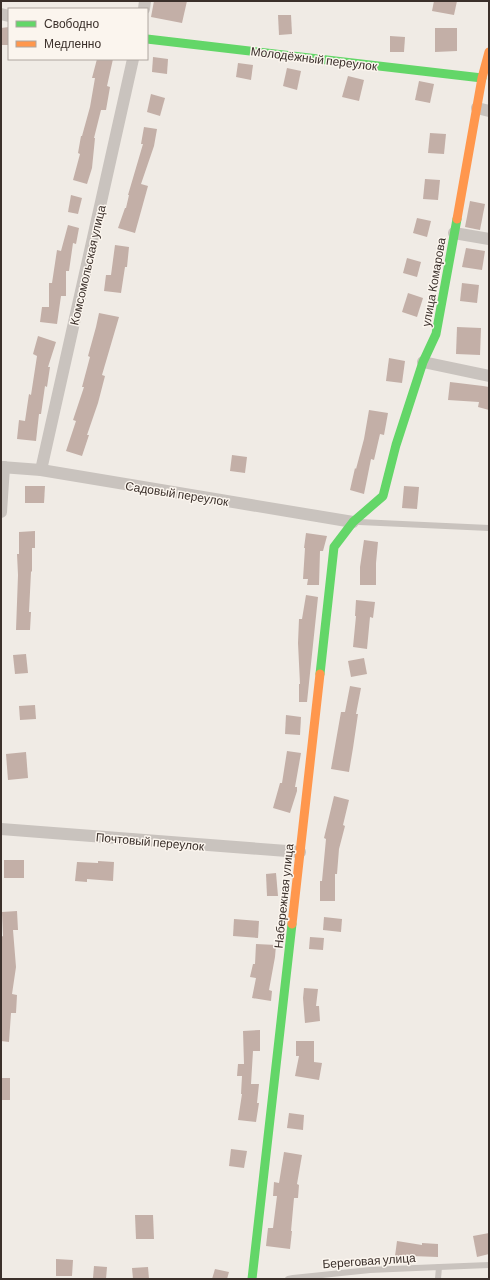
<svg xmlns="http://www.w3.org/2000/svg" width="490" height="1280" viewBox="0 0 490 1280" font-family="Barlow,sans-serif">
  <rect width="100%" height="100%" fill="#f0ebe5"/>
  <g fill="#c3afa7">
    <path d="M154 1H187L182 23 151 17Z"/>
    <path d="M434 1H457L454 15 432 11Z"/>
    <path d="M278 15H291L292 34 279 35Z"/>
    <path d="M9 27V45H1V28Z"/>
    <path d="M435 28H457V51L435 52Z"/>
    <path d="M390 36 405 37 404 52H390Z"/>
    <path d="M153 57 168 59 167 74 152 72Z"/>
    <path d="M97 59H113L107 86 110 87 106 110H101L94 138H95L92 168 87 184 73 180 80 154 78 153 81 136H82L90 107 95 78H92Z"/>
    <path d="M238 63 253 65 251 80 236 77Z"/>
    <path d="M287 68 301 71 297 90 283 86Z"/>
    <path d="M348 76 364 80 359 101 342 97Z"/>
    <path d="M419 81 434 84 430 103 415 100Z"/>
    <path d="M151 94 165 98 160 116 147 112Z"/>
    <path d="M144 127 157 129 154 146 141 184 148 186 135 233 118 228 125 208H126L129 195H128L143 144H141Z"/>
    <path d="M430 133 446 134 444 154 428 153Z"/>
    <path d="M425 179 440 180 438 200 423 199Z"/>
    <path d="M71 195 82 198 78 214 68 212Z"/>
    <path d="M470 201 485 204 480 230 465 227Z"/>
    <path d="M417 218 431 221 427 237 413 233Z"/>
    <path d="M68 225 79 228 76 244 73 243 69 271H66V296H61L57 324 40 322 42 307H49V283H52L57 250 61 251Z"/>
    <path d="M115 245 129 247 127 267H125L121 293 104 291 106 275H111Z"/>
    <path d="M466 248 485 251 482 270 462 267Z"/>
    <path d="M407 258 421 262 417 277 403 273Z"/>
    <path d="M462 283 479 285 477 303 460 301Z"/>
    <path d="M408 293 423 298 417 317 402 312Z"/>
    <path d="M99 313 119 317 102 375 105 376 98 403 87 435H89L82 456 66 451 76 421 73 420 84 387H82L90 357 88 356 96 327Z"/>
    <path d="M457 327 481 328 480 355 456 354Z"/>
    <path d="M38 336 56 342 48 367H50L47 387 45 386 41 414H39L36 441 17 439 19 420 25 421 29 394 31 395 37 356 33 354Z"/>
    <path d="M389 358 405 361 402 383 386 381Z"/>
    <path d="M450 382 483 386 489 387V410L478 407 479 402 448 400Z"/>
    <path d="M369 410 388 413 384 435 380 434 374 460 371 459 364 494 350 490 355 468 356 469 364 439Z"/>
    <path d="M232 455 247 457 245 473 230 471Z"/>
    <path d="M25 486H45L44 503H25Z"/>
    <path d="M404 486 419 487 417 509 402 508Z"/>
    <path d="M35 531V548H32V571L31 572 29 612H31L30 630H16L18 575 17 554H19V532Z"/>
    <path d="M306 533 327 536 323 551H320L319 585H307L308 579H303L305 548H304Z"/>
    <path d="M364 540 378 542 376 563V585H360V567Z"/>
    <path d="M306 595 318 597 307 702H299V684H300L298 643 299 619H302Z"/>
    <path d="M356 600 375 602 373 618 370 617 367 649 353 647 356 616H355Z"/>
    <path d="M26 654 28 673 15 674 13 655Z"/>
    <path d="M364 658 367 674 351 677 348 661Z"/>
    <path d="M350 686 361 688 356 714H358L353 748 349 772 331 769 341 712H345Z"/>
    <path d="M35 705 36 719 20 720 19 706Z"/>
    <path d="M286 715 301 717 300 735 285 734Z"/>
    <path d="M287 751 301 753 295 787H297V791L290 813 273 808 280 783H282Z"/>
    <path d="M26 752 28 778 8 780 6 754Z"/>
    <path d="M334 796 349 800 343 825 345 826 339 849 337 874H335V901H320V881H322L326 839 324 838Z"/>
    <rect x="4" y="860" width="20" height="18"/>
    <path d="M98 861 114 862 113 881 87 879V882L75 881 77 862 98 863Z"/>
    <path d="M276 873 278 896H267L266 874Z"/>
    <path d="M17 911 18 930H13L16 967 12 994 17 995 16 1013H11L9 1042 1 1041V937L3 936 2 912Z"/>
    <path d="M324 917 342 919 341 932 323 930Z"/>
    <path d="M234 919 259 921 258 938 233 936Z"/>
    <path d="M310 937 324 938 323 950 309 949Z"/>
    <path d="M256 944 276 945 275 957 269 990 272 991 271 1001 252 998 256 978 250 977 253 964H255Z"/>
    <path d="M304 988 318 989 316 1006H319L320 1021 305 1023 303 998Z"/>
    <path d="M260 1030V1051H253L251 1084H259L257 1103H259L256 1122 238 1120 242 1094H241L242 1076H237L238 1064H244L243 1031Z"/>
    <path d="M296 1041H314V1062L322 1063 319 1080 295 1076 299 1056H296Z"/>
    <rect x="1" y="1078" width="9" height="22"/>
    <path d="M289 1113 304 1115 303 1130 287 1128Z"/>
    <path d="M231 1149 247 1151 244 1168 229 1166Z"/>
    <path d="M284 1152 302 1155 297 1184 299 1185 298 1198H294L291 1231H292L290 1249 266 1246 268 1228H273L277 1196H273L274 1182 279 1183Z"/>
    <path d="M135 1215H153L154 1239H136Z"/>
    <path d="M489 1233V1254L477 1257 473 1236Z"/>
    <path d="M397 1241 422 1245V1243L438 1244V1257L411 1256V1258L395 1256Z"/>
    <path d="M56 1259 73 1260 72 1276H56Z"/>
    <path d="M94 1266 107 1267 106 1279 93 1278Z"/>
    <path d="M148 1267 149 1279H133L132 1268Z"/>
    <path d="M215 1269 229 1272 227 1279H212Z"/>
  </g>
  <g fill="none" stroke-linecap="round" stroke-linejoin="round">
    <g stroke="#c9c3be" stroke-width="6">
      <path d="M359 522 489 528"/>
      <path d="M439 1267 489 1265"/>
      <path d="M288 1279 293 1278 370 1270 439 1267 438 1279"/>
    </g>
    <g stroke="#c9c3be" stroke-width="12">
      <path d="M144 9 145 1"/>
      <path d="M1 14 9 16"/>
      <path d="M477 108 489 111"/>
      <path d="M454 233 489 239"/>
      <path d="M423 362 489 376"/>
      <path d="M1 467 41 470 353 522"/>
      <path d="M41 470 133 59"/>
      <path d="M1 512 4 467"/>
      <path d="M1 829 300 852"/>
    </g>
    <g stroke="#63d668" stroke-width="9">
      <path d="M147 39 482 78"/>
      <path d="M320 674 334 547 353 522 383 496 396 445 423 362 436 334 457 219"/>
      <path d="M252 1279 292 924"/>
    </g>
    <g stroke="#ff974d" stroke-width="9">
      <path d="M457 219 482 78 489 52"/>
      <path d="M292 924 320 674"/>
    </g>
  </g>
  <g text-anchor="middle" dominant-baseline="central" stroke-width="3" stroke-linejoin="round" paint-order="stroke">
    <g font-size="12" fill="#3b302b" stroke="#fbf5ee">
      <text transform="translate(314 58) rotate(7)">Молодёжный переулок</text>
      <text transform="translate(87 265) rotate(-77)">Комсомольская улица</text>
      <text transform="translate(433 282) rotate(-80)">улица Комарова</text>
      <text transform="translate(177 493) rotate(9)">Садовый переулок</text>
      <text transform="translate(150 841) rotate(5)">Почтовый переулок</text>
      <text transform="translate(283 896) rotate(-84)">Набережная улица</text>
      <text transform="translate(369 1260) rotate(-4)">Береговая улица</text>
    </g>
  </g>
  <rect width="490" height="1280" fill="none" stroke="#3b302b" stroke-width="4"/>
  <rect x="8" y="8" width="140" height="52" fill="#fbf5ee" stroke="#aea6a0"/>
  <rect x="16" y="21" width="20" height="6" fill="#63d668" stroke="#aea6a0"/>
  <text x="44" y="28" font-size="12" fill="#3b302b">Свободно</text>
  <rect x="16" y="41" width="20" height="6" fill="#ff974d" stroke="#aea6a0"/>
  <text x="44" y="48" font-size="12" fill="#3b302b">Медленно</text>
</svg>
